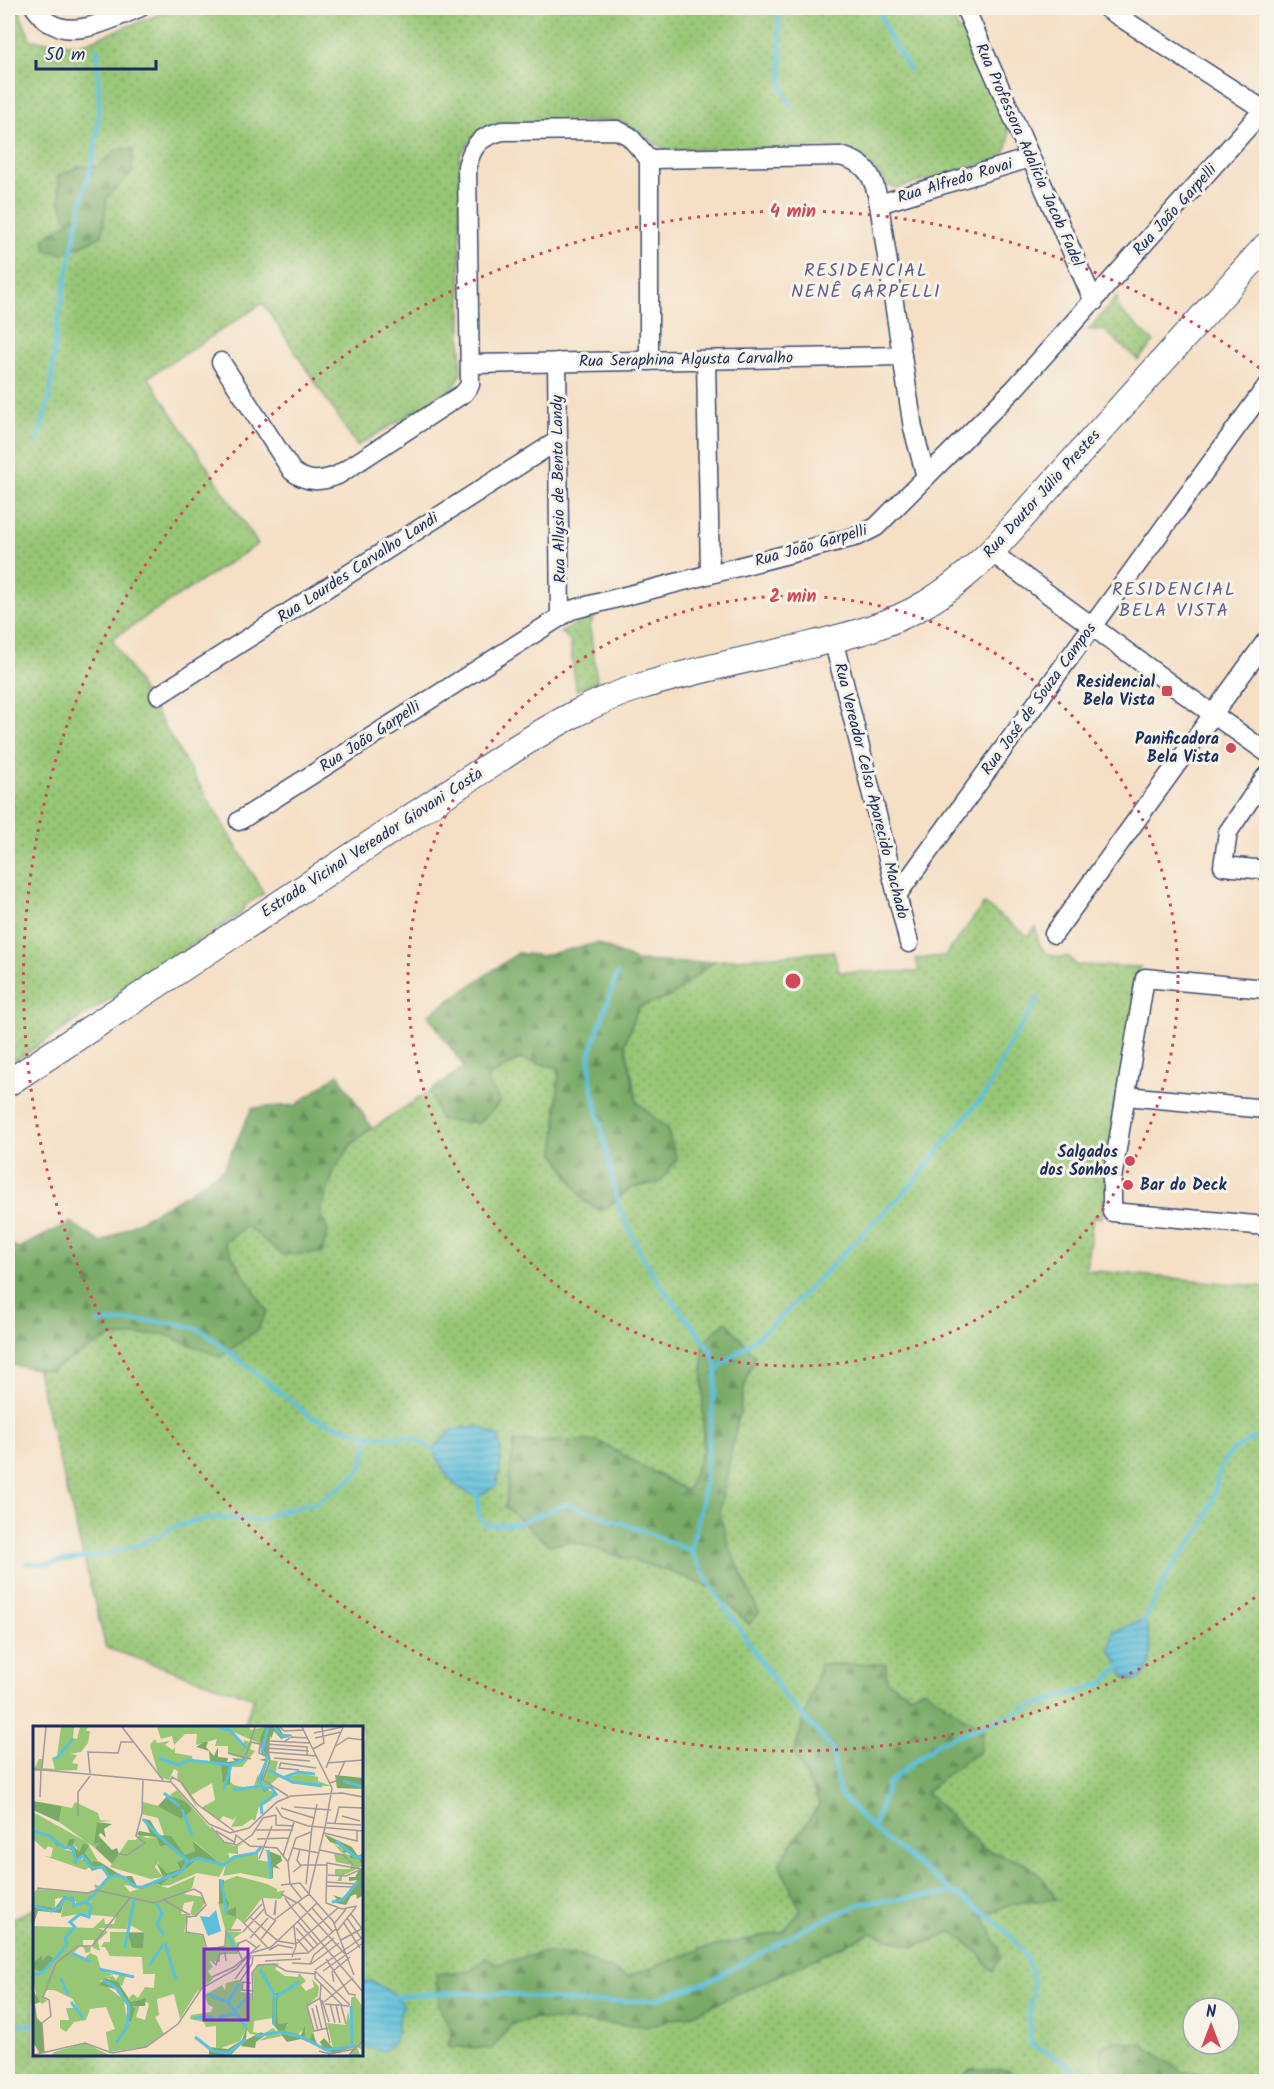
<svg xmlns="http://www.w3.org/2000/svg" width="1274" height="2089" viewBox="0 0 1274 2089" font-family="Kalam,sans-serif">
  <defs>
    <pattern id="green-dots" width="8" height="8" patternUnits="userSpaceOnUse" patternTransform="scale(1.5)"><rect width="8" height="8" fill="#97c675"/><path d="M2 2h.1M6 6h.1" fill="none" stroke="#7aa163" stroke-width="1.8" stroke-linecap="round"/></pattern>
    <pattern id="forest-firs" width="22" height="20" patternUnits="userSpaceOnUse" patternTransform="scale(1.5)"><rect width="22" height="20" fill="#79ab66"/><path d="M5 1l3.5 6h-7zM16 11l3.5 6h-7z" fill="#628c57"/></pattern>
    <pattern id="water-rules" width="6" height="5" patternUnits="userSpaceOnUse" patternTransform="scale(1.5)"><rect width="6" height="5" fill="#5dc0db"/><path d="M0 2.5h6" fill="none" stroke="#4c9cb5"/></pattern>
  </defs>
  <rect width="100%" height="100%" fill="#f7f3e8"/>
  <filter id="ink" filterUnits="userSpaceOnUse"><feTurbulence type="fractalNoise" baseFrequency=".0167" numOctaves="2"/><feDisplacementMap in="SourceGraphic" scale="12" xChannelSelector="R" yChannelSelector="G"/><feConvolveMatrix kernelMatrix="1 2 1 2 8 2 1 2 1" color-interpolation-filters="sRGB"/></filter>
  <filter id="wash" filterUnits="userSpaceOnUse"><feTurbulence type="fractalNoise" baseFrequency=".008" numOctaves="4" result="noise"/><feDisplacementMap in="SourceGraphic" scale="24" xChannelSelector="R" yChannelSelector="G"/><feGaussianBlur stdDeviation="1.35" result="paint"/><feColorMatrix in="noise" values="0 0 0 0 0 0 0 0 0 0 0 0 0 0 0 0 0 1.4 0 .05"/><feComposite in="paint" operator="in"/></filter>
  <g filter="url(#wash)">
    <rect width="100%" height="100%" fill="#f5dfc5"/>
    <g fill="url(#green-dots)" stroke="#597a6a" stroke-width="1.5" fill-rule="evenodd">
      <path d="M8 8H20L22 20 31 40 79 45 176 8H950L959 32 965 31 1008 127C1011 141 1008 152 996 160L897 188 889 186 870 164 838 147 669 150C650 145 636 126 617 121L497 123 477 133 460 154 461 373 458 381 453 388 357 446 263 303 148 377 258 544 112 639 264 893 244 906 242 913 8 1065Z"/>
      <path d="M1117 297 1118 307 1122 312 1154 342 1138 360 1104 330H1088Z"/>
      <path d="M597 615 592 621 590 627 597 681 576 690 570 641 564 634 560 633 583 620Z"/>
      <path d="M984 904 1028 936 1036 927C1037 949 1047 959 1069 957L1076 965 1141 967 1122 1096 1107 1178 1102 1218 1093 1217 1086 1270 1266 1287V2081H1210V2080L1198 2072H1182L1142 2044 1102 2063 1120 2081H1017L971 2069 960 2082H8V1920L34 1909V2054H362V1728L243 1727 254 1698 106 1648 32 1350 430 1091 440 1120 486 1078 519 1059 559 1068 555 1154 601 1211 631 1188 660 1182 667 1129 637 1102 625 1044 638 1007 670 997 714 961 833 951 839 972H919L916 959 945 956ZM703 1343 755 1356 746 1380 719 1512 749 1624 712 1588 671 1572 573 1542 598 1441 687 1491 703 1450ZM886 1664 887 1681 910 1695 979 1752 961 1763 926 1792 982 1848 1028 1865 1055 1899 1015 1903 983 1915 1001 1956 993 1972 979 1954 952 1931 915 1947 871 1933 693 2014 648 2026 535 2019 512 2023 448 2046 471 1970 486 1957 496 1965 540 1953 577 1955 628 1977 701 1949 783 1932 801 1911 779 1863 820 1804 794 1753ZM1193 2008H1229V2044H1193Z"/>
    </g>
    <g fill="url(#forest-firs)" stroke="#4a6d62" stroke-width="1.5">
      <path d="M133 149 132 172 107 197 102 236 63 254 46 250 44 238 69 222 60 204 58 176 78 167 98 166 116 150Z"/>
      <path d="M597 943 636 961 690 963 714 961 670 997 638 1007 625 1044 637 1102 667 1129 677 1159 660 1182 631 1188 601 1211 584 1201 555 1154 559 1068 519 1059 487 1078 500 1102 479 1123 440 1120 430 1091 464 1067 428 1015 518 953 541 956Z"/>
      <path d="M338 1074 371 1127 351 1145 335 1169 321 1211 328 1232 322 1253 283 1255 246 1226 224 1243 267 1311 258 1329 221 1357 163 1334 110 1337 50 1371 8 1364V1239L17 1249 71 1222 101 1243 185 1195 224 1168 252 1108 296 1105Z"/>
      <path d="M726 1321 755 1356 746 1380 719 1512 729 1546 759 1613 750 1624 711 1588 671 1572 573 1542 549 1545 505 1507 514 1442 598 1441 687 1491 703 1450V1343Z"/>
      <path d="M820 1664H886L887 1681 910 1695 924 1689 984 1731 979 1752 961 1763 926 1792 982 1848 1028 1865 1043 1878 1056 1899 1015 1903 983 1915 1002 1956 993 1972 979 1954 952 1931 915 1947 871 1933 693 2014 648 2026 535 2019 512 2023 492 2049 447 2046 453 2034 439 2006 436 1974 471 1970 486 1957 496 1965 540 1953 577 1955 628 1977 701 1949 782 1932 801 1911 779 1863 820 1804 794 1753Z"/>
      <path d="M1114 2041 1142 2044 1182 2072H1198L1210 2080V2081H1120L1102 2063 1101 2047Z"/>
      <path d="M970 2069 1009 2070 1017 2081H960Z"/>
    </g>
    <g fill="url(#water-rules)" stroke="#3c789c" stroke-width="1.5">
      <path d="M479 1426 499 1437 501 1461 497 1485 478 1497C449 1486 444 1475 434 1448L452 1430Z"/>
      <path d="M1145 1619C1150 1641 1159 1665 1138 1681L1126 1678 1110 1649 1113 1632Z"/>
      <path d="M371 1981 396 1995 403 2006C394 2024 403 2038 384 2051L362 2046V1982Z"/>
    </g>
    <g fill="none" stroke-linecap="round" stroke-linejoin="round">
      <g stroke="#5dc0db" stroke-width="4.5">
        <path d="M778 8 782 79 783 89 792 106"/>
        <path d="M879 8 886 32 910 70"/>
        <path d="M37 443 50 395 57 323 84 191 95 150 99 106 97 49"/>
        <path d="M617 974 590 1054 591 1082 619 1207 643 1258 663 1289 699 1334 714 1356 717 1369"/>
        <path d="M97 1323C133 1321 169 1317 203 1331L311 1417 369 1436 412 1437 436 1451"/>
        <path d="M476 1495 478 1497V1516L487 1525 516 1524 567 1504 644 1531 691 1551 709 1583 785 1697 832 1748 839 1793 873 1829 954 1893 992 1918 1014 1940 1027 1959 1034 1981 1029 2022 1031 2045C1046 2052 1078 2064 1081 2082"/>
        <path d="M691 1551 702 1500 717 1369 778 1320 914 1182 956 1128 986 1093 1011 1042 1039 998"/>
        <path d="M26 1563 45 1564 98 1556 138 1545 177 1526 195 1521 217 1518 259 1521 279 1511 319 1502 356 1475 363 1465 369 1436"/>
        <path d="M1143 1623 1171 1568 1202 1528 1213 1498 1220 1468 1230 1453 1253 1438"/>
        <path d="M873 1829 888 1783 938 1743 1041 1703 1102 1684 1122 1665"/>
        <path d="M390 1997 444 1993 504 1994 585 2003 654 2000 709 1981 771 1948 799 1931 862 1903 954 1893"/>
        <path d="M8 2025H34"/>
      </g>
    </g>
  </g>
  <g filter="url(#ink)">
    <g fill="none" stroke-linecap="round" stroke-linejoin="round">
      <g stroke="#3c496d" stroke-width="21">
        <g id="street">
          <path d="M35 8C39 12 43 19 48 22 76 40 112 18 139 8"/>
          <path d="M965 8 1094 302"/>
          <path d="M1106 8 1264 110"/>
          <path d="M649 159 840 156C868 163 874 177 879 204L913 428 926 477"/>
          <path d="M879 204 1030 158"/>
          <path d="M706 360 710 573"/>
          <path d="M221 362 292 471C307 483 321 482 338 475L464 393 470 385 467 166C473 144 480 137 502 131L617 130 629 136 649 159V361"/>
          <path d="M557 362 560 615"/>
          <path d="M471 364 902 356"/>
          <path d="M991 552 1172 685 1266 752"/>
          <path d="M833 639 909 943"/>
          <path d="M159 695 557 441"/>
          <path d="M1266 776 1228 832 1223 866 1266 870"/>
          <path d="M239 821 571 610 858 536 876 527 1015 388 1266 107"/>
          <path d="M897 895 1266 387"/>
          <path d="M1054 934 1266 641"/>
          <path d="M1266 989 1145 978 1112 1179V1212L1266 1226"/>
          <path d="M1126 1096 1266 1109"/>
        </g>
      </g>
      <g stroke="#3c496d" stroke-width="28">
        <path id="secondary" d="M8 1083 516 748C555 724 594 701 639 687 691 671 745 660 798 648 843 637 888 627 927 603 951 589 971 571 991 552L1266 246"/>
      </g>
      <use href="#street" stroke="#fff" stroke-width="18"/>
      <use href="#secondary" stroke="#fff" stroke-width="26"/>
    </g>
  </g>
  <g fill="none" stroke="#d1495b" stroke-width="3" stroke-dasharray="3 6">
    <circle cx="793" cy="981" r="385"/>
    <path d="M1262 1592A770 770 0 1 1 1262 370"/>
  </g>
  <g fill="#d1495b" stroke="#f7f3e8" stroke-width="2">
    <rect x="1161" y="685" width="12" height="12" rx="3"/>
    <circle cx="1231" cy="748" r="6"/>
    <circle cx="1130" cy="1161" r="6"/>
    <circle cx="1128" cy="1185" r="6"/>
  </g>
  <g text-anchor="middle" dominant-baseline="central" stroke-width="6" stroke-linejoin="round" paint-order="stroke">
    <g font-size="16" fill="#1b2f5e" stroke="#f7f3e8">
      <text transform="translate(1029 155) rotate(66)">Rua Professora Adalícia Jacob Fadel</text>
      <text transform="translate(955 181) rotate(-17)">Rua Alfredo Rovai</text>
      <text transform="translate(1175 210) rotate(-48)">Rua João Garpelli</text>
      <text transform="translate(686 360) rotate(-1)">Rua Seraphina Algusta Carvalho</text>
      <text transform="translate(559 489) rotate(-91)">Rua Allysio de Bento Landy</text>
      <text transform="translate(1042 494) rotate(-48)">Rua Doutor Júlio Prestes</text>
      <text transform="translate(811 546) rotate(-16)">Rua João Garpelli</text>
      <text transform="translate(358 568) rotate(-33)">Rua Lourdes Carvalho Landi</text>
      <text transform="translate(1039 699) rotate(-54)">Rua José de Souza Campos</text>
      <text transform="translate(370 737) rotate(-33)">Rua João Garpelli</text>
      <text transform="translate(871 791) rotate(76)">Rua Vereador Celso Aparecido Machado</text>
      <text transform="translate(372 843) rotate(-33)">Estrada Vicinal Vereador Giovani Costa</text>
    </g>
    <g font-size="16" font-weight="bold" fill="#1b2f5e" stroke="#f7f3e8" text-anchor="end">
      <text x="1155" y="682">Residencial<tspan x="1155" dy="18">Bela Vista</tspan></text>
      <text x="1219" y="739">Panificadora<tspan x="1219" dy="18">Bela Vista</tspan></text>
      <text x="1118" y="1152">Salgados<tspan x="1118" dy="18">dos Sonhos</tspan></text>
      <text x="1140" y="1185" text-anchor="start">Bar do Deck</text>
    </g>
    <g font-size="18" letter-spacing="1.5" fill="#605c8d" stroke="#f7f3e8">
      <text x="866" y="271">RESIDENCIAL<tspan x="866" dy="21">NENÊ GARPELLI</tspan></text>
      <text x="1174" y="590">RESIDENCIAL<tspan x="1174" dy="21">BELA VISTA</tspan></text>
    </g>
  </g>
  <g transform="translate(33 1726)">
    <rect width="330" height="330" fill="#f5dfc5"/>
    <path d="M28 1H41L40 12 44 13 47 1H55L53 5H57L55 17 48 26 37 28 44 29 39 37 45 38 44 44 0 45 6 33H10L9 42 22 43 19 32 24 30ZM124 1H216L218 4 232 1 228 18 198 5 210 21 211 14 219 17 217 23 222 25 209 41H198L211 33 195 28V20H182L184 13 163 19 164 8H152L141 19 139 10 128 13ZM122 13 124 17 137 15 132 19 140 24 142 21V27L159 30 160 35 197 39 195 50 190 47 191 56 193 52 201 59 220 63 225 48 227 61 241 66 231 75 240 73 229 80V87L226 80 222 95 219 93 209 100 198 101 204 90 200 94 190 90 187 94 168 82 182 74 179 57 158 69 165 83 144 52 145 45 141 43 136 54 126 51 117 19ZM236 34 245 35 242 49H247L261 58 254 51 259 49 270 56 260 58 246 51 232 63 229 54ZM144 64 189 115 201 120 212 117 205 120V128L195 127 197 133 225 125V134L236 136 237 153 207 147 190 150 193 138 186 151 164 147 137 159 127 160 121 156 127 159 137 151 139 153 166 132 189 139 161 115 162 125 157 130 152 129 138 111 132 112 125 92 109 88 110 76 130 81 148 93 152 90 140 74 151 81 152 88 159 83 137 69ZM42 76 65 87 67 94 79 95 64 96 67 116 62 122 26 96 29 80 39 82ZM0 86 54 116 66 137 60 135V139L52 127 55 119 50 117 44 133V122L40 118 34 122 22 114 31 124 41 125V134L52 133 57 141 52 144 12 130 18 131 20 122 15 120 12 124 0 113ZM107 107 113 112 123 111 127 121 133 119 146 127 152 134 144 138 147 143 134 147 127 142 125 136 122 141 130 151 118 153 77 141 95 114H103ZM305 116 313 128 327 133 330 140 309 150V155H304L307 150 302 149V143H317L318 139 303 136 301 128H310L300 117 306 121ZM82 148 93 150 99 160 91 159 97 166 120 158 135 162 162 150 159 162 151 168 170 171 172 177 163 190 157 188 161 175 151 177 148 188H155L151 206 170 210 172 222 193 220 192 205 210 206 201 212 203 217 206 216 205 228H187V236L176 235 180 241 175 245 180 253 163 267 147 293 141 268 124 273 126 289 122 291 131 308 112 321 76 326 73 306 82 303 73 281 57 283 53 294 41 296 33 306 27 302V294H36L33 282H44L40 273 21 264H14L10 271 14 275 9 278 4 273 0 252 8 247 0 249V243L10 246 21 233 14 230 9 234 10 229 0 236V200L60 202 71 192 72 198H81L83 191 46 188 28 191 31 174 39 175 40 179 44 180 57 176 58 170 55 175 42 179 43 176 35 170 22 173V182L0 178V168L4 163 57 167 63 164 61 158 66 160ZM95 198 110 206H77V216H71L68 221H72L77 230 109 231 110 248H122L121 262 112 261 105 272 100 268 96 272 98 276 110 273 116 278 112 294 103 291 107 278 99 280 97 292 93 289 91 274 67 255 75 252 89 260 93 249 87 248 83 254 80 250 68 251 81 249 68 244 64 230 57 227 52 232 40 227 49 219 53 227 57 226 58 221 50 220V214H61L60 222 67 225 65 215 75 206 65 202 94 203ZM204 150 234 158 244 163V166L252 164 248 173 229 172 210 197 204 192 198 203H192L185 176 191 177 192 187 200 185H194L188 156ZM246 237 242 243 252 250 265 251 266 247 273 255 268 259 273 265 281 261 279 253 286 261 285 270 274 280 283 317 279 306 277 314 272 311 271 303 263 310 250 305 255 298H245L244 277V270L250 268H242L240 292 221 295 220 306 230 308 240 302 249 310 226 315 234 310 217 308 213 303 207 315 183 324V300L173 301 171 296 157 293 158 289 178 286 180 281 175 279 172 269 189 259 192 264 193 257 205 254 210 256 208 266 219 267 221 275 220 247 225 239ZM322 270 330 281V313L323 320 330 315V324L324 321 327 329H316L320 322 306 326 307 329 305 326 295 329 294 325 312 322H300L294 297 313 299 315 285 318 300V272ZM52 317 76 329H19L21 326Z" fill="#97c675" fill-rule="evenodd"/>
    <path d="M232 1H246L250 8 260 9 248 13 241 5 238 13 237 9 236 31 229 54 231 63 236 60 245 69 231 76 241 66 238 62 231 66 225 55 232 35 226 34 234 32 228 27 227 12ZM171 16H175L173 21 181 30 185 21V31L195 32 194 36 202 35 199 32 211 33 198 39 197 58 194 59 193 54 190 57 188 37 158 34 177 35 176 25 163 21ZM302 49 330 52V63L304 62ZM135 69 153 76 159 83 157 86 148 93 125 80ZM0 75 29 80 26 96 0 84ZM111 93 117 94 126 109 138 110 152 129 162 125 160 115 189 139 166 132 140 153 137 151 128 159 121 157 130 163 120 158 110 163 99 161 93 150H99L104 160H109L130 151 123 136 134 147 147 143 144 137 152 133 133 119 127 121 123 111 104 109 106 105 117 107ZM64 96 79 98 71 103 73 112 68 107 65 109 79 124 84 122 86 128 79 138 62 122 67 116 61 119ZM291 108 319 121 325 130 330 127V140L326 133 317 132V127L310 126 311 121 297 116ZM19 111 34 122 36 113H42L40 119 46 126 50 117 56 119 52 127 60 138V135L67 136 89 150 82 148 76 152 68 142 59 145 49 131 42 138 41 125 23 119ZM231 123 248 130 249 135 243 139 247 143 240 141V152L237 153 236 127ZM326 144H330V169L324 173 323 168 318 170 313 179 298 176 304 173 300 169 309 172 315 167 324 154 316 155V151H322ZM186 153 191 154 190 168 196 177 194 185 203 181V191L192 187 191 177 186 178ZM31 170 40 171 42 179 55 175 56 169 58 173 55 177 40 181 39 175 31 174 28 187 5 185 0 200V178L22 182ZM95 207H111L110 222H99ZM10 229 9 234 15 229 22 233 9 246 0 243V236ZM72 252 85 256 98 276 113 272 112 280H99L102 283 98 295H94V279L82 263 66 259ZM0 264 7 276 2 278 4 292 9 297 11 326 7 328 0 316ZM249 266 244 274 245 298 255 297 251 305 268 309 272 299V311L277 313 279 306 285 320H289L287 316 291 312 301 323H314L301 327 268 313 254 316 239 297 240 268ZM214 300 213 314 228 306 233 309 223 316 222 322 208 320 210 316 198 329 194 328 200 324 192 329H176V321L195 323 209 314Z" fill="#79ab66"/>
    <path d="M267 47 285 51V55L298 60H278L259 51ZM143 218a8 8 0 1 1 16 0a8 8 0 1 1-16 0Z" fill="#97c675"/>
    <path d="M183 184 188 205 175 210 167 190 176 191Z" fill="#5dc0db"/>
    <path fill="none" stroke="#5dc0db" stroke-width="3" d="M241 1 249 10H256M187 2 197 4 213 22M126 32 145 39 156 34 198 39 212 33M22 34 40 13M235 44 260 56 289 60M252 51 266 46 282 48M310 55 330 61M191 63 198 39M200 64 229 60M131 67 146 80M149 83 159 110M229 88 228 78 243 68 238 61 231 63 226 53 235 32 229 25 235 1M110 93 125 109M0 105 17 110 31 122 40 121 42 135 50 130 59 142 70 141 76 151 54 176 58 181 56 191 47 188 37 196 42 201 32 212 34 219M125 109 156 136M303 115 321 130 330 132M235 124 238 152M76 151 86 149 103 161H110L149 145 153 137 165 132 191 139 201 131 223 127 229 120M188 154 194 189M299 176 310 174 325 155M124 178 129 188 124 198 131 209M0 180 18 185 26 182 32 172 40 173 41 180 52 176M195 207 202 225M132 217 143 254M92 222 101 174M39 227 58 236M116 240 130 219M66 243 101 251M227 243 242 270 241 299M0 250 10 246 34 219M28 252 35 269M70 254 84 262 96 280 94 301 83 317M174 268 195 276 213 301M243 271 266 256M38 276 50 292M195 276 206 258M318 280 319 318M201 285 214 272M185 291 203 288M160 292 180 291M223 310 247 306 271 312 293 324 323 320M162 311 180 325 194 327M193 329 213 313"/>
    <path fill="none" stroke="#9e999c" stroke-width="1.5" d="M89 1 130 54M247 1 251 5 271 4M269 1 299 62 292 102M281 7 309 1M282 12 308 6M237 15 277 17M218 16 227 18 226 27 233 30M251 16 258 11 275 12M303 20 315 12 330 14M233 22 276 25M280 23 291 17 289 1M233 26 284 30M195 27 218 33M213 29 222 1M241 32 277 35M248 36 246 42 266 44M248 37 283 42M294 37 330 34M9 42 13 1M293 42 310 1M0 43 138 56 176 98 197 107 216 102 244 76 258 70 309 67 330 71M57 47 55 26 85 27 88 16H101M137 55 139 51 148 56 164 78 201 105M297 57 303 55 312 35M255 70 230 54 237 34 233 18 274 21V29M7 71 8 45M243 81 249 91 275 100 330 105M261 81 298 84M248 82 281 92M243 89V99L261 100M45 90V66L57 50M309 90 327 95M294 97 328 99M302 97 306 81 330 82M178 101 191 116 204 119 219 109 230 92 243 89M279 101 284 78M222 104H260M183 105 201 116M291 107 324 115V105M224 113 256 112M201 119 203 109 217 120 244 122 255 136M260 122 286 127M267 123 264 134 268 140M287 124 310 129 320 139M86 128 94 129 112 117 103 110 109 87 110 53M250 130 261 96M226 133 239 100M260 146 269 139H294M295 149 313 150 329 143M294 156 322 158M267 157 276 168 258 181 330 266M273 158 279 101M278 158 276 168 300 195 321 249M278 158 292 101M248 159 267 157M294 160 320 161M4 162 55 167 63 164 121 177 161 163 168 167 173 179 163 190 154 191 153 206 170 209 174 224 192 220 193 204H208M248 168 264 177M229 172 233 188 243 195M269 173 257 158 255 136 263 112 278 106M131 174 157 189M265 176 312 228M324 180 309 183 293 177 294 137 328 143M279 182 300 206M318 188 330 204M241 189 243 174 242 189M217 191 245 215 263 218M314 192 328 212M241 194 258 181 252 172M210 196 235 222M265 196 285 219M211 197 229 178M311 197 327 222M301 198 313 183M263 202 281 223M304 205 323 181M210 206 231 183M217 212 235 192M228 213 243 194M264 213 276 227M308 214 330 202M263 218 305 182M236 224 245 219 260 222M216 230 275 227 303 203M259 231 263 220 261 200M209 233 204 222 206 217 213 214 224 222M293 233 316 268 323 269M179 235 183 239 187 228 192 227 193 235M232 235 268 233M259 237 278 238 306 217M277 238 281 229 301 212M225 239 241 238 253 245 282 248M282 244 330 211M282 245 317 279M282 245V252L309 279M290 245 330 217M179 251 201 241 227 219M202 253 218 231M207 255 219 238 220 231M301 256 299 246 317 231M218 257 210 256 209 264 221 265M287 272 297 317M220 274 219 247 225 239M289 274 296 296M291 276 320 252M292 278 316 280M297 278 302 297M283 279 289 304M303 279 307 297M308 279 313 298M274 280 281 305 295 302M274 280 287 272 288 258M279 282 285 305M286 325 297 328 322 323M11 327 9 297 18 290 16 274 10 271 23 237 45 220H59L97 172M0 329 52 317 79 327 113 321 145 298 169 262 203 243 218 227 238 221 284 177M316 329 330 314"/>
    <path fill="#7b2cbf" fill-opacity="0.15" stroke="#7b2cbf" stroke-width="3" d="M171 223H215V294H171Z"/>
    <rect width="330" height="330" fill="none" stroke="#1b2f5e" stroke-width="3"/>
  </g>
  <circle cx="793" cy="981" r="9" fill="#d1495b" stroke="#f7f3e8" stroke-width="3"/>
  <g font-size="18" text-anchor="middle" font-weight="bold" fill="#d1495b" stroke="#f7f3e8" stroke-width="6" stroke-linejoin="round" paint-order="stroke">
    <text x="793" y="217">4 min</text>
    <text x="793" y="602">2 min</text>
  </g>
  <rect width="1274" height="2089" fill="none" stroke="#f7f3e8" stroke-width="30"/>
  <g transform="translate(1211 2026)"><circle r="28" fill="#f7f3e8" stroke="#9fa5b1" stroke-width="1.5"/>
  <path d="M0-4.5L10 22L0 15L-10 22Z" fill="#d1495b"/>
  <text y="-9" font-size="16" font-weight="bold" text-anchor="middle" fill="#1b2f5e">N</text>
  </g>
  <path d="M36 60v9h120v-9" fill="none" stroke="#1b2f5e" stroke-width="3"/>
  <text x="45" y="60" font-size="18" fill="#1b2f5e" stroke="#f7f3e8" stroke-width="4.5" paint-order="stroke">50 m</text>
</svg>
